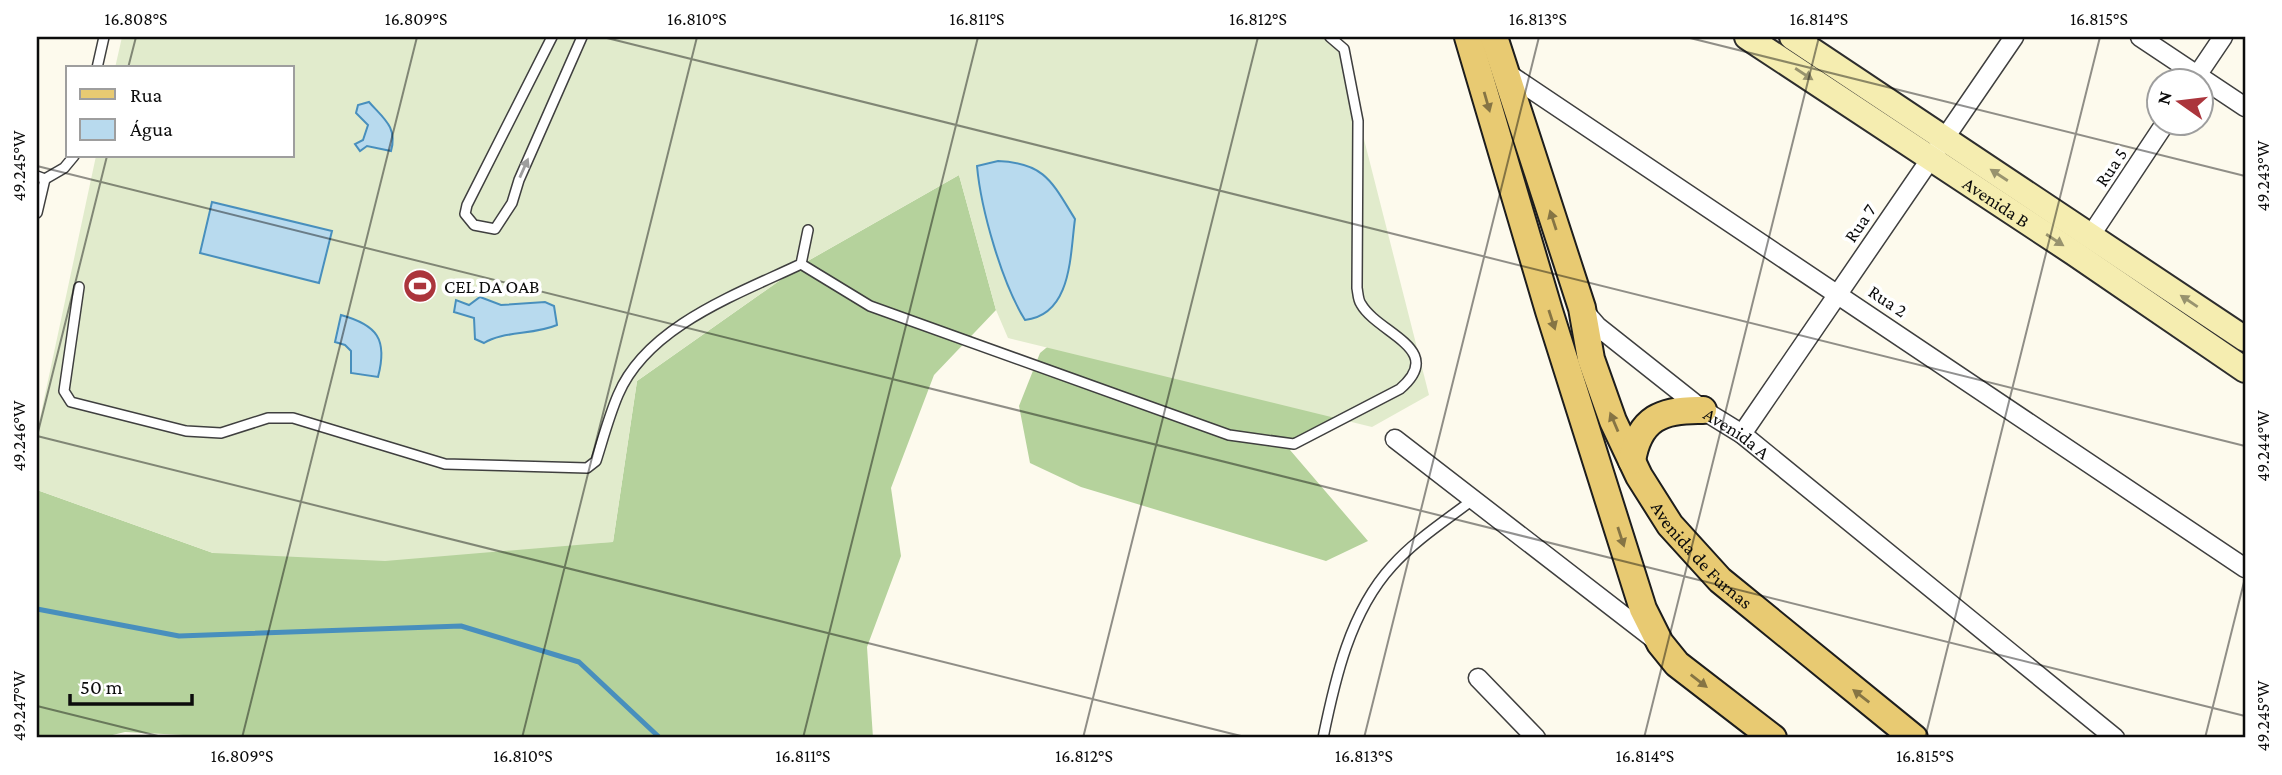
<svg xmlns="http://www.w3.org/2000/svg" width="2282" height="775" viewBox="0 0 2282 775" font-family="'Crimson Pro',serif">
  <rect width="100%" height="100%" fill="#fdfaed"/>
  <g fill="#b5d29c">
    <path d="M959 175 996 310 934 375 891 488 901 556 867 647 873 738H241L125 732 100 738H37V490L213 553 613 542 637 381 806 262Z"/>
    <path d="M1158 255 1365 405 1290 450 1368 541 1326 561 1081 487 1030 463 1019 406 1040 353Z"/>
  </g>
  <path fill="#e1ebcc" d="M122 37H1338L1429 395 1372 427 1008 338 996 310 959 175 806 262 637 381 613 542 385 561 213 553 37 490V432L96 156H292V68H115Z"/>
  <g fill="#b8daee" stroke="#488fbd" stroke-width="2">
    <path d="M369 102C383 118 398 127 391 151L367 146 360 151 355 144 363 140 368 125 356 113 358 105Z"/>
    <path d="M998 161C1045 163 1052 182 1075 219 1070 255 1072 315 1025 320 1002 283 981 210 977 166Z"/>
    <path d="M212 202 332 231 319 283 200 253Z"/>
    <path d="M480 297 501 305 545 302 554 306 557 325C534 335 502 331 484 343L475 339 474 318 454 312 456 300 469 305Z"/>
    <path d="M341 315C377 325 388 339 378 377L351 373V351L345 345 335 342Z"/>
  </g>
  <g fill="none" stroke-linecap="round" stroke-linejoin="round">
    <path stroke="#488fbd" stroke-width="5" d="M37 609 179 636 461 626 579 662 660 738"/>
    <g stroke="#3f3f3f" stroke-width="12">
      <g id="lane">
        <path d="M552 37 467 205 465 214 474 225 495 229 512 203 519 180 582 37"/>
        <path d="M97 68 104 37"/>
        <path d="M37 176 45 179 37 213"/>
        <path d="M45 179 64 168 74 156"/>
        <path d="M801 264 870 306 1229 435 1294 444 1400 389C1447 349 1378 334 1361 304 1358 300 1358 293 1357 288L1358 121 1344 49 1330 37"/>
        <path d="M79 287 64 391 71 402 186 431 221 433 268 418H293L445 464 587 468 596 461C603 439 609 416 618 395 647 326 738 294 801 264L808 230"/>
        <path d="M1323 738C1335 679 1350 612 1392 566 1415 540 1448 519 1475 498"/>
      </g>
    </g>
    <g stroke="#3f3f3f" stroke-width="21">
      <g id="street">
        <path d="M2140 37 2245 107"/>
        <path d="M1504 71 2245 568"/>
        <path d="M2194 80 2223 37"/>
        <path d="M2091 235 2166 122"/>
        <path id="s1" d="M1584 311 1597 326 1703 410 1742 434 2115 738"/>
        <path d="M1742 434 2014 37"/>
        <path d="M1395 439 1655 640"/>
        <path d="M1478 678 1536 738"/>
      </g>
    </g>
    <g stroke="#2e2e2e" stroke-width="28">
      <g id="secondary">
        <path id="s2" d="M1747 37 2074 253 2245 370"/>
        <path d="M1792 37 2245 339"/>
      </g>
    </g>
    <g stroke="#1d1d1d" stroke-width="30">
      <g id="primary">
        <path d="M1468 37 1549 311 1643 609 1660 643 1677 664 1773 738"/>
        <path id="s3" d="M1494 37 1582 308 1591 359 1613 421 1639 476 1670 525 1720 580 1914 738"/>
        <path d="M1632 461C1639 418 1662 409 1703 410"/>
      </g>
    </g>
    <use href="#lane" stroke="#fff" stroke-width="9"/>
    <use href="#street" stroke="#fff" stroke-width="18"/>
    <use href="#secondary" stroke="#f5edb0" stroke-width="24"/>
    <use href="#primary" stroke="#e8ca72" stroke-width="26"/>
  </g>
  <defs><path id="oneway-solid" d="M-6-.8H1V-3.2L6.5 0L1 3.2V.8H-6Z" transform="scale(1.75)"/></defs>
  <g fill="#98936e">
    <use href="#oneway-solid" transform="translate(1804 74) rotate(33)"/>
    <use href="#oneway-solid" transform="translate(1999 175) rotate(-147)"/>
    <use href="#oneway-solid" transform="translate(2055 240) rotate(33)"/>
    <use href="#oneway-solid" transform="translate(2189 301) rotate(-146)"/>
  </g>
  <g fill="#857444">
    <use href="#oneway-solid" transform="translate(1487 102) rotate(74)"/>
    <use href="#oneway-solid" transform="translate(1553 220) rotate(-108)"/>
    <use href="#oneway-solid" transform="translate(1552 320) rotate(72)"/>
    <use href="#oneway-solid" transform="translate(1614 422) rotate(-113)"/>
    <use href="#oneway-solid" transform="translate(1621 537) rotate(72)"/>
    <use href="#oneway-solid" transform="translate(1699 681) rotate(38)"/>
    <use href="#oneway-solid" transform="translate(1861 696) rotate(-142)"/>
  </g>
  <use fill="#9e9e9e" href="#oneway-solid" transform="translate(524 168) rotate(-66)"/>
  <path fill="none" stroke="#0c0c0c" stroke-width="2" stroke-opacity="0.45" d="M603 37 2245 446M1686 37 2245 176M128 68 136 37M37 166 2245 716M37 436 1249 738M37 436 107 156M37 706 166 738M242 738 417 37M522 738 697 37M803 738 978 37M1083 738 1258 37M1364 738 1539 37M1644 738 1819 37M1925 738 2100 37M2205 738 2245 578"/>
  <defs>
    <g id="stadium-disc" transform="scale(1.75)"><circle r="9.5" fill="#ab353c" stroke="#fff"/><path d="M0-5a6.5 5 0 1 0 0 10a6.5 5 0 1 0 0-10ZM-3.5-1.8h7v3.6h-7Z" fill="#fff"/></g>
  </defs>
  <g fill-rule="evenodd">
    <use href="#stadium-disc" x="420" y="286"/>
  </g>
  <g text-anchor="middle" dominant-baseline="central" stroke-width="7" stroke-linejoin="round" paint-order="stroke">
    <g font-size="19" fill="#0c0c0c" stroke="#fff">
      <text transform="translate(2111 167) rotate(-56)">Rua 5</text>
      <text stroke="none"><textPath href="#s2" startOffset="299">Avenida B</textPath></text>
      <text transform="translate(1860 223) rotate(-56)">Rua 7</text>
      <text transform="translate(1888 301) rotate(34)">Rua 2</text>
      <text stroke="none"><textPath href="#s1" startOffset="196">Avenida A</textPath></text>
      <text stroke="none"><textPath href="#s3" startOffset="565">Avenida de Furnas</textPath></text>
    </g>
    <g font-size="19" fill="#0c0c0c" stroke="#fff" text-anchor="start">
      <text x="444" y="286">CEL DA OAB</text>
    </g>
  </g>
  <rect width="2282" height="775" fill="none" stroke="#ffffff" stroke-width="77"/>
  <rect x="66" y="66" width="228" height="91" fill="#ffffff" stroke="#9e9e9e" stroke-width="2"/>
  <rect x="80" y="89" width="35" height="10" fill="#e8ca72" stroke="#9e9e9e" stroke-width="2"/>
  <text x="130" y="102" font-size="21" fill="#0c0c0c">Rua</text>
  <rect x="80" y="119" width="35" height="21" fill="#b8daee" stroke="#9e9e9e" stroke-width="2"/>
  <text x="130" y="136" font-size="21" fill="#0c0c0c">Água</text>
  <g transform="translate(2180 102) rotate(284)"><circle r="33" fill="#ffffff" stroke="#9e9e9e" stroke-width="2"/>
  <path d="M0-5L12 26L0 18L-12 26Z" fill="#ab353c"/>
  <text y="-10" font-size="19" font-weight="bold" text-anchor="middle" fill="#0c0c0c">N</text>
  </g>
  <path d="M70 694v10h122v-10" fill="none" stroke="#0c0c0c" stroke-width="3.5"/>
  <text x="80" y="694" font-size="21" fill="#0c0c0c" stroke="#ffffff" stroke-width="5" paint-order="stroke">50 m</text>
  <rect x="38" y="38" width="2206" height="698" fill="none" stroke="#0c0c0c" stroke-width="2.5"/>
  <g font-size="18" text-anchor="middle" fill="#0c0c0c">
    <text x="136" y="25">16.808°S</text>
    <text x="416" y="25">16.809°S</text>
    <text x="697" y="25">16.810°S</text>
    <text x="977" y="25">16.811°S</text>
    <text x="1258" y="25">16.812°S</text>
    <text x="1538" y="25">16.813°S</text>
    <text x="1819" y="25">16.814°S</text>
    <text x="2099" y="25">16.815°S</text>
    <text transform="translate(19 166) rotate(-90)" y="6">49.245°W</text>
    <text transform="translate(2263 176) rotate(-90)" y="6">49.243°W</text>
    <text transform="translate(19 436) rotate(-90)" y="6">49.246°W</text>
    <text transform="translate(2263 446) rotate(-90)" y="6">49.244°W</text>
    <text transform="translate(19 706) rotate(-90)" y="6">49.247°W</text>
    <text transform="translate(2263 716) rotate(-90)" y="6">49.245°W</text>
    <text x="242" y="762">16.809°S</text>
    <text x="523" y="762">16.810°S</text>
    <text x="803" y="762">16.811°S</text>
    <text x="1084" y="762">16.812°S</text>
    <text x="1364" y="762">16.813°S</text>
    <text x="1645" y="762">16.814°S</text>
    <text x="1925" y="762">16.815°S</text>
  </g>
</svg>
